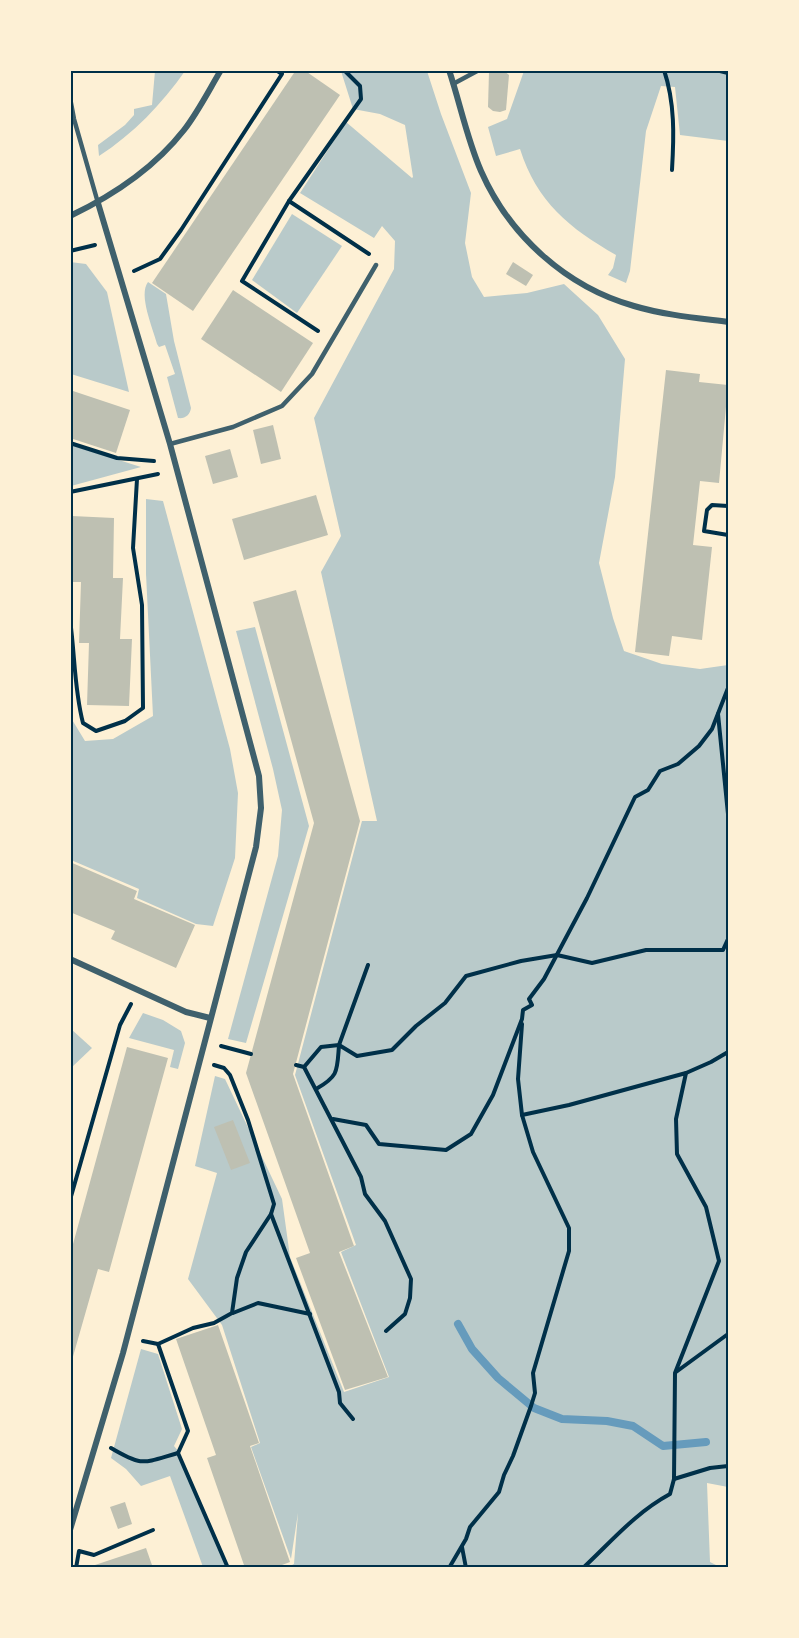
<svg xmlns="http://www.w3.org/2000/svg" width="799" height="1638" viewBox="0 0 799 1638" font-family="Barlow,sans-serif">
  <rect width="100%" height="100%" fill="#fdf0d5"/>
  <g fill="#b9caca">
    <path d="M155 71H185C162 104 133 134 99 156L98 145 125 125 134 115V109L152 105Z"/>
    <path d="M341 71H427L441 114 471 193 465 243 472 277 484 297 527 293 564 284 598 315 625 359 615 477 599 563 613 618 624 651 662 664 700 669 728 665V1487L707 1483 710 1562 720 1567H288L294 1564 298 1513 291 1559 251 1447 260 1443 222 1325 188 1279 217 1173 195 1166 215 1076 225 1079 282 1199 290 1257 344 1392 389 1377 341 1252 356 1245 295 1075 362 821H377L321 572 341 536 314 418 394 269 395 241 382 226 374 238 300 193 346 122 412 178 413 177 405 125 380 114 353 109Z"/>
    <path d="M524 71H728V141L680 135 675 87 661 86 646 131 630 271 626 283 608 275 613 268 616 255C569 228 537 202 520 149L496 156 488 127 507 119Z"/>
    <path d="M292 214 342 246 297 313 252 280Z"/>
    <path d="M70 262 86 264 107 292 129 392 71 374Z"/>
    <path d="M148 282 166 294 174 341 191 408C190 415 185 419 178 418L167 377 175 374 165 345 159 347 157 344C153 328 138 295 148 282Z"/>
    <path d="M71 445 141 467 71 486Z"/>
    <path d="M146 499 163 501 230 749 238 793 235 858 213 926 196 924 137 898 139 889 71 860V718L85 741 113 739 153 716 146 574Z"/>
    <path d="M255 627 309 826 246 1043 228 1039 278 856 282 810 273 769 236 631Z"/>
    <path d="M143 1013 163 1020 181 1031 185 1043 178 1069 170 1067 174 1050 129 1038Z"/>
    <path d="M71 1029 92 1048 71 1068Z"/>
    <path d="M141 1349 158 1354 182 1429 174 1446 179 1452 229 1567H203L170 1476 141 1486 126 1469 111 1458Z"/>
  </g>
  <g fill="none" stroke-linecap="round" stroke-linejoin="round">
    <path stroke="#669bbc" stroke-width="8" d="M458 1324 472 1349 498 1378 534 1408 562 1419 607 1421 633 1426 663 1446 706 1442"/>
  </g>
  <g fill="#bec0b2">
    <path d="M296 70H304L340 95 193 311 152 283Z"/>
    <path d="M493 70H503L509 75 506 110 500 112 493 111 488 107 489 72Z"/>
    <path d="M513 262 533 275 526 286 506 274Z"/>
    <path d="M233 290 313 343 281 392 201 339Z"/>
    <path d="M666 370 700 374 699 382 728 385 719 483 700 481 693 545 712 547 702 640 672 636 669 656 635 652Z"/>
    <path d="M70 390 130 410 116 453 70 438Z"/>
    <path d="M273 425 281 459 261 464 253 430Z"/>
    <path d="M230 449 238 477 213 484 205 456Z"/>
    <path d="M316 495 328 535 244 560 232 519Z"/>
    <path d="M72 516 114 518 113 578H123L120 639H132L129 706 87 705 89 643H79L81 582H70Z"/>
    <path d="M296 590 360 821 293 1074 354 1246 339 1252 388 1377 345 1390 296 1258 310 1253 246 1073 314 823 253 602Z"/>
    <path d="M70 862 137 891 134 899 195 925 176 968 111 939 115 931 70 912Z"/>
    <path d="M127 1047 168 1058 109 1272 98 1269 70 1367V1255Z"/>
    <path d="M233 1120 250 1163 231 1170 214 1127Z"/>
    <path d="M218 1325 259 1443 250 1446 290 1562 274 1568H245L207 1458 216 1455 176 1339Z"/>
    <path d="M125 1502 132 1524 118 1529 110 1507Z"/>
    <path d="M146 1548 153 1568H89V1567Z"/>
  </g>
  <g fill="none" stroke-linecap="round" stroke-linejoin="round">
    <g stroke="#003049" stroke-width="4">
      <path d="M664 70C675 103 674 136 672 170"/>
      <path d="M716 70 728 73"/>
      <path d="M289 201 361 99 360 86 344 70"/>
      <path d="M70 251 95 245"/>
      <path d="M134 271 160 259 181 230 282 74 276 70"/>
      <path d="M318 331 242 281 289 201 369 254"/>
      <path d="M70 443 117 458 154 461"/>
      <path d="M70 492 158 474"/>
      <path d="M728 506 712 505 707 510 704 531 728 535"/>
      <path d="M70 620C75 654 74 689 83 723L96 731 125 721 143 708 142 605 133 548 137 479"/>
      <path d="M718 714 728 814"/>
      <path d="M221 1046 251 1054"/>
      <path d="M214 1065 224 1068 230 1075 248 1120 274 1204 271 1214 339 1392 340 1403 353 1419"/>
      <path d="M296 1065 304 1067 361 1177 365 1194 385 1221 411 1279 410 1298 405 1314 386 1331"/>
      <path d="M304 1067 321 1047 339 1045 368 965"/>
      <path d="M686 1073 711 1062 728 1052"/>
      <path d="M316 1089C339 1076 337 1071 339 1045L357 1056 392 1050 416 1026 445 1003 466 976 521 961 557 955 592 963 646 950H723L728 939"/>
      <path d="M522 1115 569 1105 686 1073 676 1119 677 1154 706 1207 719 1261 675 1373 674 1479 710 1468 728 1466"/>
      <path d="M333 1119 366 1125 379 1144 446 1150 471 1134 493 1095 522 1019 523 1010 532 1005 529 999 544 979 587 898 635 797 648 790 660 771 678 764 699 746 712 729 728 688"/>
      <path d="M70 1200 120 1025 131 1004"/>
      <path d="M233 1313 258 1303 310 1314"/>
      <path d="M143 1341 158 1344 193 1328 214 1323 232 1313 237 1278 246 1252 271 1214"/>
      <path d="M158 1344 188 1431 178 1453"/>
      <path d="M676 1372 728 1334"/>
      <path d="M111 1448C143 1467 143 1463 178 1453L228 1568"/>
      <path d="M462 1547 466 1568"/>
      <path d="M76 1568 79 1551 94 1555 153 1530"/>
      <path d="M449 1568 466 1539 470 1527 499 1492 504 1475 513 1456 531 1406 535 1393 533 1373 569 1251V1228L533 1152 522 1115 518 1079 522 1024"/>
      <path d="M583 1568C612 1541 635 1513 670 1494L674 1479"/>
    </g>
    <g stroke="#3f606c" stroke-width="4.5">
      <path d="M453 84 479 70"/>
      <path d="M70 98 74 119 98 203"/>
      <path d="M170 444 233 427 282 406 312 374 376 265"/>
    </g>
    <g stroke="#3f606c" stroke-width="6">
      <path d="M449 70C460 103 467 139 481 171 509 235 566 287 634 306 664 315 697 318 728 322"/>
      <path d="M70 216C112 196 155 167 184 130 198 112 209 90 221 70"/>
      <path d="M70 959 186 1012 210 1018"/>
      <path d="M70 1530 123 1353 256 847 261 808 259 776 170 444 98 203"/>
    </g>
  </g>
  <rect width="799" height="1638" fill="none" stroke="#fdf0d5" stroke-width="144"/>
  <rect x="72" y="72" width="655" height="1494" fill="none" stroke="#003049" stroke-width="2"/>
</svg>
